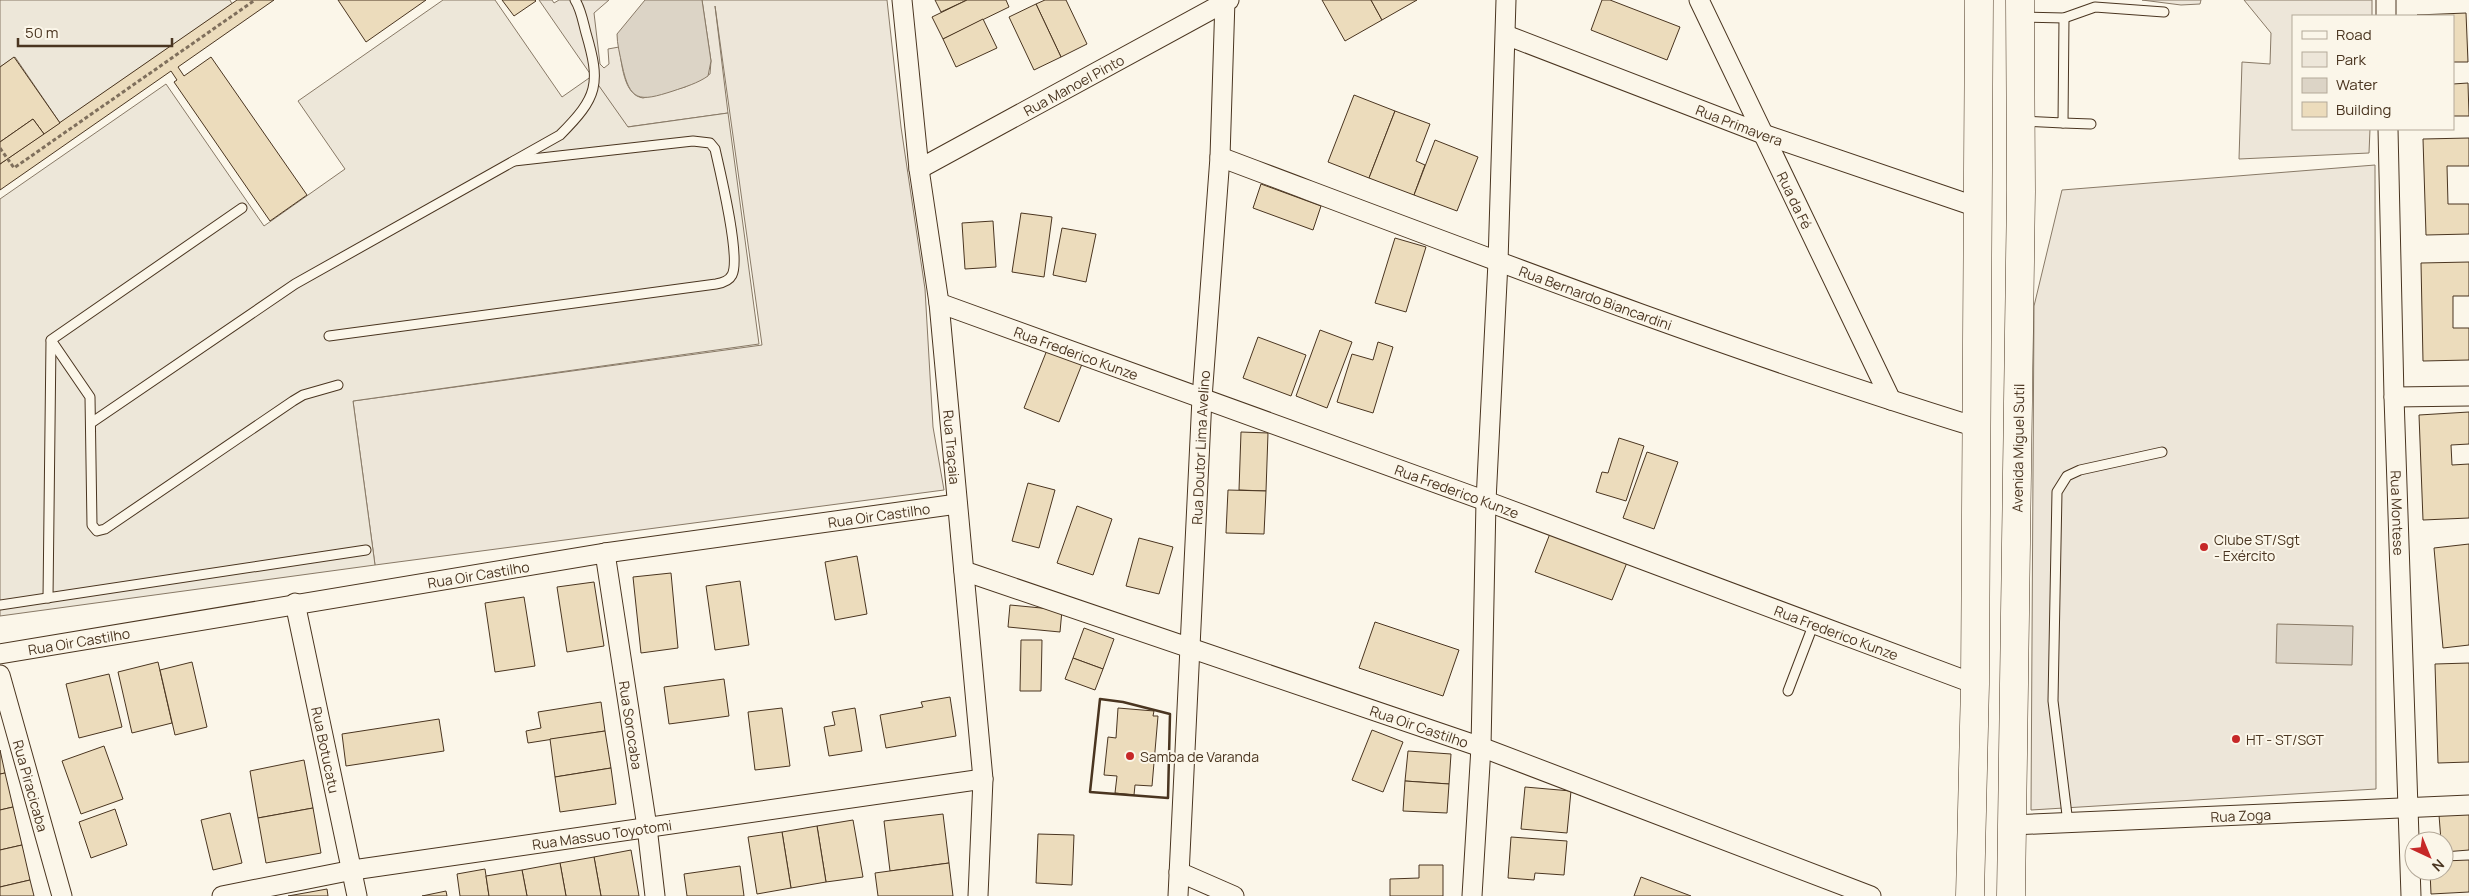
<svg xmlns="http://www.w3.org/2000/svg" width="2469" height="896" viewBox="0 0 2469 896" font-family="Manrope,sans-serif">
  <rect width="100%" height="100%" fill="#fbf6e9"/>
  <g fill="#ede6d9" stroke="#887966">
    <path d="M539 0H552L554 3 559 0H609L594 13 600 64 604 68 609 64 608 49 619 47C622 63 623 95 643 98L685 87 710 74 711 61 702 0H887L901 127 925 289 933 427 944 490 375 565 353 401 762 345 715 6 728 113 627 127Z"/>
    <path d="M2142 0H2201L2200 4 2181 5Z"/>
    <path d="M2244 0H2372V16H2293V129H2370L2369 153 2239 159 2242 62 2270 64 2271 33Z"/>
    <path d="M2375 165 2376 789 2031 810 2034 306 2062 190Z"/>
  </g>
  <g fill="#ede7d9" stroke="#887966">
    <path d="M0 0H230L232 4 60 123 15 57 0 67Z"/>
    <path d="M443 0H495L562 97 592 76 628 127 728 113 759 344 353 401 375 565 0 616V199L166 84 264 226 345 169 298 101Z"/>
  </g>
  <g fill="#dcd4c6" stroke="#887966">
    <path d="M645 0H702L711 61 708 76C698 83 685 87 673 91 639 102 630 102 622 65 620 55 617 44 617 34Z"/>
    <path d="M2277 624 2353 626 2352 665 2276 663Z"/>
  </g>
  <g fill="#ecdcbc" stroke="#4a3520">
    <path d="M237 0H274L178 67 184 76 211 57 307 195 270 221 174 82 177 80 171 71 0 190V164Z"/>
    <path d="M338 0H426L366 42Z"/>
    <path d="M502 0H535L536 1 514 16Z"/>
    <path d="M935 0H967L941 12Z"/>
    <path d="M967 0H1006L1009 7 943 39 932 17Z"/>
    <path d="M1045 0H1066L1087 44 1061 57 1036 4Z"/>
    <path d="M1322 0H1371L1382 20 1345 41Z"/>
    <path d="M1371 0H1417L1382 20Z"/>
    <path d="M1602 0H1610L1680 27 1667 60 1591 30Z"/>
    <path d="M1036 4 1061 57 1034 70 1009 17Z"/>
    <path d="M2466 13 2468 62H2453V16L2417 15Z"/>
    <path d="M983 19 997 48 956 67 943 39Z"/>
    <path d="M14 57 60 123 44 134 33 119 0 142V67Z"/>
    <path d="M2468 83 2469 116H2453V84Z"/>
    <path d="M1354 95 1395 111 1369 178 1328 162Z"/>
    <path d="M1395 111 1430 124 1416 161 1425 165 1414 195 1369 178Z"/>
    <path d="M33 119 44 134 0 164V142Z"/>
    <path d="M2469 138V166H2447L2448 204H2469V234L2426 235 2423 139Z"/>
    <path d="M1435 140 1478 157 1457 211 1414 195Z"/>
    <path d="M1261 184 1321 206 1313 230 1253 208Z"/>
    <path d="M1021 213 1052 217 1044 277 1012 272Z"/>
    <path d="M993 221 996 267 965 269 962 223Z"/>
    <path d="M1062 228 1096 234 1086 282 1053 275Z"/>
    <path d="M1395 238 1426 247 1406 312 1375 303Z"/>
    <path d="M2469 262V296H2453V328H2469V360L2423 361 2421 263Z"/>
    <path d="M1320 330 1352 342 1327 408 1296 396Z"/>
    <path d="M1258 337 1306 355 1291 396 1243 378Z"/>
    <path d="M1378 342 1393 347 1373 413 1337 402 1352 354 1373 360Z"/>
    <path d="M1047 350 1082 364 1059 422 1024 408Z"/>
    <path d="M2469 412V444L2451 445 2452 465 2469 464V518L2423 520 2419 415Z"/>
    <path d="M1241 432 1268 433 1266 491 1239 490Z"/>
    <path d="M1619 438 1644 446 1626 501 1596 492 1602 472 1608 473Z"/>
    <path d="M1647 452 1678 462 1654 529 1623 518Z"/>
    <path d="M1028 483 1055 490 1039 548 1012 541Z"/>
    <path d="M1228 490 1266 491 1264 534 1226 533Z"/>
    <path d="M1077 506 1112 519 1093 575 1057 563Z"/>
    <path d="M1551 531 1628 560 1612 600 1535 572Z"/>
    <path d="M1139 538 1173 547 1159 594 1126 586Z"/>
    <path d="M2469 544V645L2443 648 2434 548Z"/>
    <path d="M857 556 867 614 835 620 825 562Z"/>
    <path d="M671 573 678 648 641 653 633 577Z"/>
    <path d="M740 581 749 645 715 650 706 586Z"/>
    <path d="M594 582 604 646 567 652 557 587Z"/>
    <path d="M524 597 535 666 495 672 485 603Z"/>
    <path d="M1010 605 1062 610 1060 632 1008 627Z"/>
    <path d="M1375 622 1459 650 1443 696 1359 668Z"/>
    <path d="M1084 628 1114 639 1103 669 1073 658Z"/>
    <path d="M1021 640H1042L1041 691H1020Z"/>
    <path d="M1073 658 1103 669 1095 690 1065 679Z"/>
    <path d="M158 662 172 723 132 733 118 672Z"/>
    <path d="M192 662 207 727 175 735 160 670Z"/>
    <path d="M2469 663V762L2438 763 2435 664Z"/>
    <path d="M109 674 122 727 79 738 66 684Z"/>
    <path d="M724 679 729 716 669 724 664 687Z"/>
    <path d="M950 697 956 736 886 748 880 715 923 707 921 702Z"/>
    <path d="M601 702 605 731 528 743 526 731 541 728 538 712Z"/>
    <path d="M782 708 790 766 755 770 748 712Z"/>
    <path d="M855 708 862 751 829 756 824 727 835 725 832 712Z"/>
    <path d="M1118 708 1154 711 1153 716H1158L1152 786 1135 785 1134 795 1115 793 1117 776 1104 775 1108 737 1116 738Z"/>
    <path d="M439 719 444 751 346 766 342 734Z"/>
    <path d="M1372 730 1403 742 1383 792 1352 780Z"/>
    <path d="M605 731 611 768 555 777 550 739Z"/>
    <path d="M104 746 123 799 81 814 62 761Z"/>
    <path d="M0 750 5 773 0 774Z"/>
    <path d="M1408 751 1451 754 1449 784 1405 781Z"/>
    <path d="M304 760 313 808 258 818 250 771Z"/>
    <path d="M611 768 616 804 560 812 555 777Z"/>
    <path d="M5 773 13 807 0 810V774Z"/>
    <path d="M1405 781 1449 784 1447 813 1403 811Z"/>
    <path d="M1525 787 1571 791 1567 833 1521 829Z"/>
    <path d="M13 807 22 845 0 850V810Z"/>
    <path d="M313 808 321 853 266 863 258 818Z"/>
    <path d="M115 809 127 845 91 858 79 822Z"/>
    <path d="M230 813 242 863 213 870 201 820Z"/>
    <path d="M2469 813V850L2444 852V841H2441L2439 815Z"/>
    <path d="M943 814 949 863 890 871 884 821Z"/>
    <path d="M853 820 863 877 826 882 817 826Z"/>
    <path d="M817 826 826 882 791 888 782 832Z"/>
    <path d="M782 832 791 888 757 894 748 837Z"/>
    <path d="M1038 834 1074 835 1072 885 1036 883Z"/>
    <path d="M1511 837 1567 841 1564 875 1535 873 1534 880 1508 878Z"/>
    <path d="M22 845 30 880 0 887V850Z"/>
    <path d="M631 850 639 896H601L594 857Z"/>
    <path d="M594 857 601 896H566L560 863Z"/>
    <path d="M2469 860V892L2431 894 2430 871H2444V861Z"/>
    <path d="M560 863 566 896H527L522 870Z"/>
    <path d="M949 863 953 896H878L875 873Z"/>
    <path d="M1419 865H1443V896H1390V879L1419 878Z"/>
    <path d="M740 866 744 896H687L684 874Z"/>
    <path d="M485 869 489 896H460L457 874Z"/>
    <path d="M522 870 527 896H489L486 876Z"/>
    <path d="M1641 877 1691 896H1634Z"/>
    <path d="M30 880 34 896H0V887Z"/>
    <path d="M327 889 328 896H288Z"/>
    <path d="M446 891 447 896H422Z"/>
  </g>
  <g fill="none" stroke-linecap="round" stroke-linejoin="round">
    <g stroke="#4a3520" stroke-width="11">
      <g id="service">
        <path d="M2022 17 2064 18 2095 7 2164 12"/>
        <path d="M2022 121 2063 123 2064 18"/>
        <path d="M2063 123 2091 124"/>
        <path d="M242 208 51 340 90 397 92 525 97 531 105 529 293 401 303 395 338 385"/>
        <path d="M329 336 716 284C722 283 729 281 732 275 741 258 720 171 715 149L710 143 693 141 514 161"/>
        <path d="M91 423 295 284 560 135C598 97 601 84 586 33 583 22 581 9 575 0"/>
        <path d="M48 598 51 341"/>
        <path d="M0 605 366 550"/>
        <path d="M1788 691 1814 623"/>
        <path d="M2068 823 2053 701 2057 492 2067 476 2080 470 2162 452"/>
      </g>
    </g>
    <g stroke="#4a3520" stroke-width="21">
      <g id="minor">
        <path id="s1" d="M902 0 919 169 939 303 983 779 978 896"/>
        <path id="s2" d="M1699 0 1891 400"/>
        <path d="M2386 0V16"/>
        <path id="s3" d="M1506 35 1763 134 1977 207"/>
        <path id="s4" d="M2388 129 2394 397 2411 896"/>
        <path id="s5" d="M1220 157C1470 251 1721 348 1976 427"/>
        <path id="s6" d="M919 169 1229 0"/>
        <path id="s7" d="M939 303 1486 501 1975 684"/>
        <path d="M2394 397 2469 396"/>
        <path id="s8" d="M605 553 647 827 655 896"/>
        <path id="s9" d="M964 571 1481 747 1871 896"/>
        <path id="s10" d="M295 603 357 896"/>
        <path id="s11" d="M0 654 605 553 957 504"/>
        <path id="s12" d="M0 675 62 896"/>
        <path id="s13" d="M2012 825 2469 805"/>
        <path d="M1179 872 1234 896"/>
        <path id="s14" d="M222 896 353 870 983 779"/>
        <path id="s15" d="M1178 896 1202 398 1220 157 1225 0"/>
        <path d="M1472 896 1481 747 1486 501 1498 262 1506 0"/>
      </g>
    </g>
    <g stroke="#4a3520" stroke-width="29">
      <g id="trunk">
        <path d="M1970 896 1975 684 1979 0"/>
        <path id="s16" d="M2011 896 2021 191 2020 0"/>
      </g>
    </g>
    <path stroke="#7f6f5c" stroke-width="3" stroke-dasharray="4 2.5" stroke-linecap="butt" d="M0 148 14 168 255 0"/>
    <use href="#service" stroke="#fbf6e9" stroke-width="9"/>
    <use href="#minor" stroke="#fbf6e9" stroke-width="19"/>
    <use href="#trunk" stroke="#fbf6e9" stroke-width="28"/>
    <path stroke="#4a3520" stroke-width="2.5" d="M1100 699 1123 702 1170 714 1168 798 1090 792Z"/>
  </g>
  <g fill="#c62828" stroke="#fbf6e9" stroke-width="2">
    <circle cx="2204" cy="547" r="5"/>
    <circle cx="2236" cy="739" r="5"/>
    <circle cx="1130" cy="756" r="5"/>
  </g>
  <g text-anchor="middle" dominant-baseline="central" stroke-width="4" stroke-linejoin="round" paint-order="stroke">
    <g font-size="14" fill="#4a3520" stroke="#fbf6e9">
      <text stroke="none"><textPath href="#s6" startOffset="176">Rua Manoel Pinto</textPath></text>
      <text stroke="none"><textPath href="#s3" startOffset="250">Rua Primavera</textPath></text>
      <text stroke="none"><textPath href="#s2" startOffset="222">Rua da Fé</textPath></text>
      <text stroke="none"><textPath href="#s5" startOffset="401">Rua Bernardo Biancardini</textPath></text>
      <text stroke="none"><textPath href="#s7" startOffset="146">Rua Frederico Kunze</textPath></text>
      <text stroke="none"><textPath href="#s1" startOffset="450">Rua Traçaia</textPath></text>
      <text stroke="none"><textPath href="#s15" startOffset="449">Rua Doutor Lima Avelino</textPath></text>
      <text stroke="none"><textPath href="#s16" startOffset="448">Avenida Miguel Sutil</textPath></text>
      <text stroke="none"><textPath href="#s7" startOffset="551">Rua Frederico Kunze</textPath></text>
      <text stroke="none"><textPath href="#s4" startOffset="384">Rua Montese</textPath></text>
      <text stroke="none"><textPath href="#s11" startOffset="890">Rua Oir Castilho</textPath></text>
      <text stroke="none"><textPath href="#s11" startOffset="485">Rua Oir Castilho</textPath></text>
      <text stroke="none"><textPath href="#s7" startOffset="956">Rua Frederico Kunze</textPath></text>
      <text stroke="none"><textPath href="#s11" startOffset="80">Rua Oir Castilho</textPath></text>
      <text stroke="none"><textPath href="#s8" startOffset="174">Rua Sorocaba</textPath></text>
      <text stroke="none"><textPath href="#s9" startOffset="481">Rua Oir Castilho</textPath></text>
      <text stroke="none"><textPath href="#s10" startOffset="150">Rua Botucatu</textPath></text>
      <text stroke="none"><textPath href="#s12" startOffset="115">Rua Piracicaba</textPath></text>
      <text stroke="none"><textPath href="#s13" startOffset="229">Rua Zoga</textPath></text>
      <text stroke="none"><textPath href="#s14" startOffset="385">Rua Massuo Toyotomi</textPath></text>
    </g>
    <g font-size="14" fill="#4a3520" stroke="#fbf6e9" text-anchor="start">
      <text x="2214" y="539">Clube ST/Sgt<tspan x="2214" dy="16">- Exército</tspan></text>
      <text x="2246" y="739">HT - ST/SGT</text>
      <text x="1140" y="756">Samba de Varanda</text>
    </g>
  </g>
  <rect x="2292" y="15" width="162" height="115" fill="#fbf6e9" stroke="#b4a999"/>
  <rect x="2302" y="31" width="25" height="8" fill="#fbf6e9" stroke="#b4a999"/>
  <text x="2336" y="40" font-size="15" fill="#4a3520">Road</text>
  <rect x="2302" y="52" width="25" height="15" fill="#ede6d9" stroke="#b4a999"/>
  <text x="2336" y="65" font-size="15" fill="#4a3520">Park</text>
  <rect x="2302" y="78" width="25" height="15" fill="#dcd4c6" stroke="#b4a999"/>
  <text x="2336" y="90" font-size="15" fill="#4a3520">Water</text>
  <rect x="2302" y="102" width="25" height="15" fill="#ecdcbc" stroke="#b4a999"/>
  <text x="2336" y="115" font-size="15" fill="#4a3520">Building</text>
  <g transform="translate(2429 856) rotate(136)"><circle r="24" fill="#fbf6e9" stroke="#b4a999"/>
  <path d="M0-4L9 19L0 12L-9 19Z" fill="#c62828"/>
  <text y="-8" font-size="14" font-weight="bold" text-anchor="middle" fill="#4a3520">N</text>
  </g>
  <path d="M18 38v8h154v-8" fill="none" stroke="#4a3520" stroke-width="2.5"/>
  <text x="25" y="38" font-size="15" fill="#4a3520" stroke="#fbf6e9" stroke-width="4" paint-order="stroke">50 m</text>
</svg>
